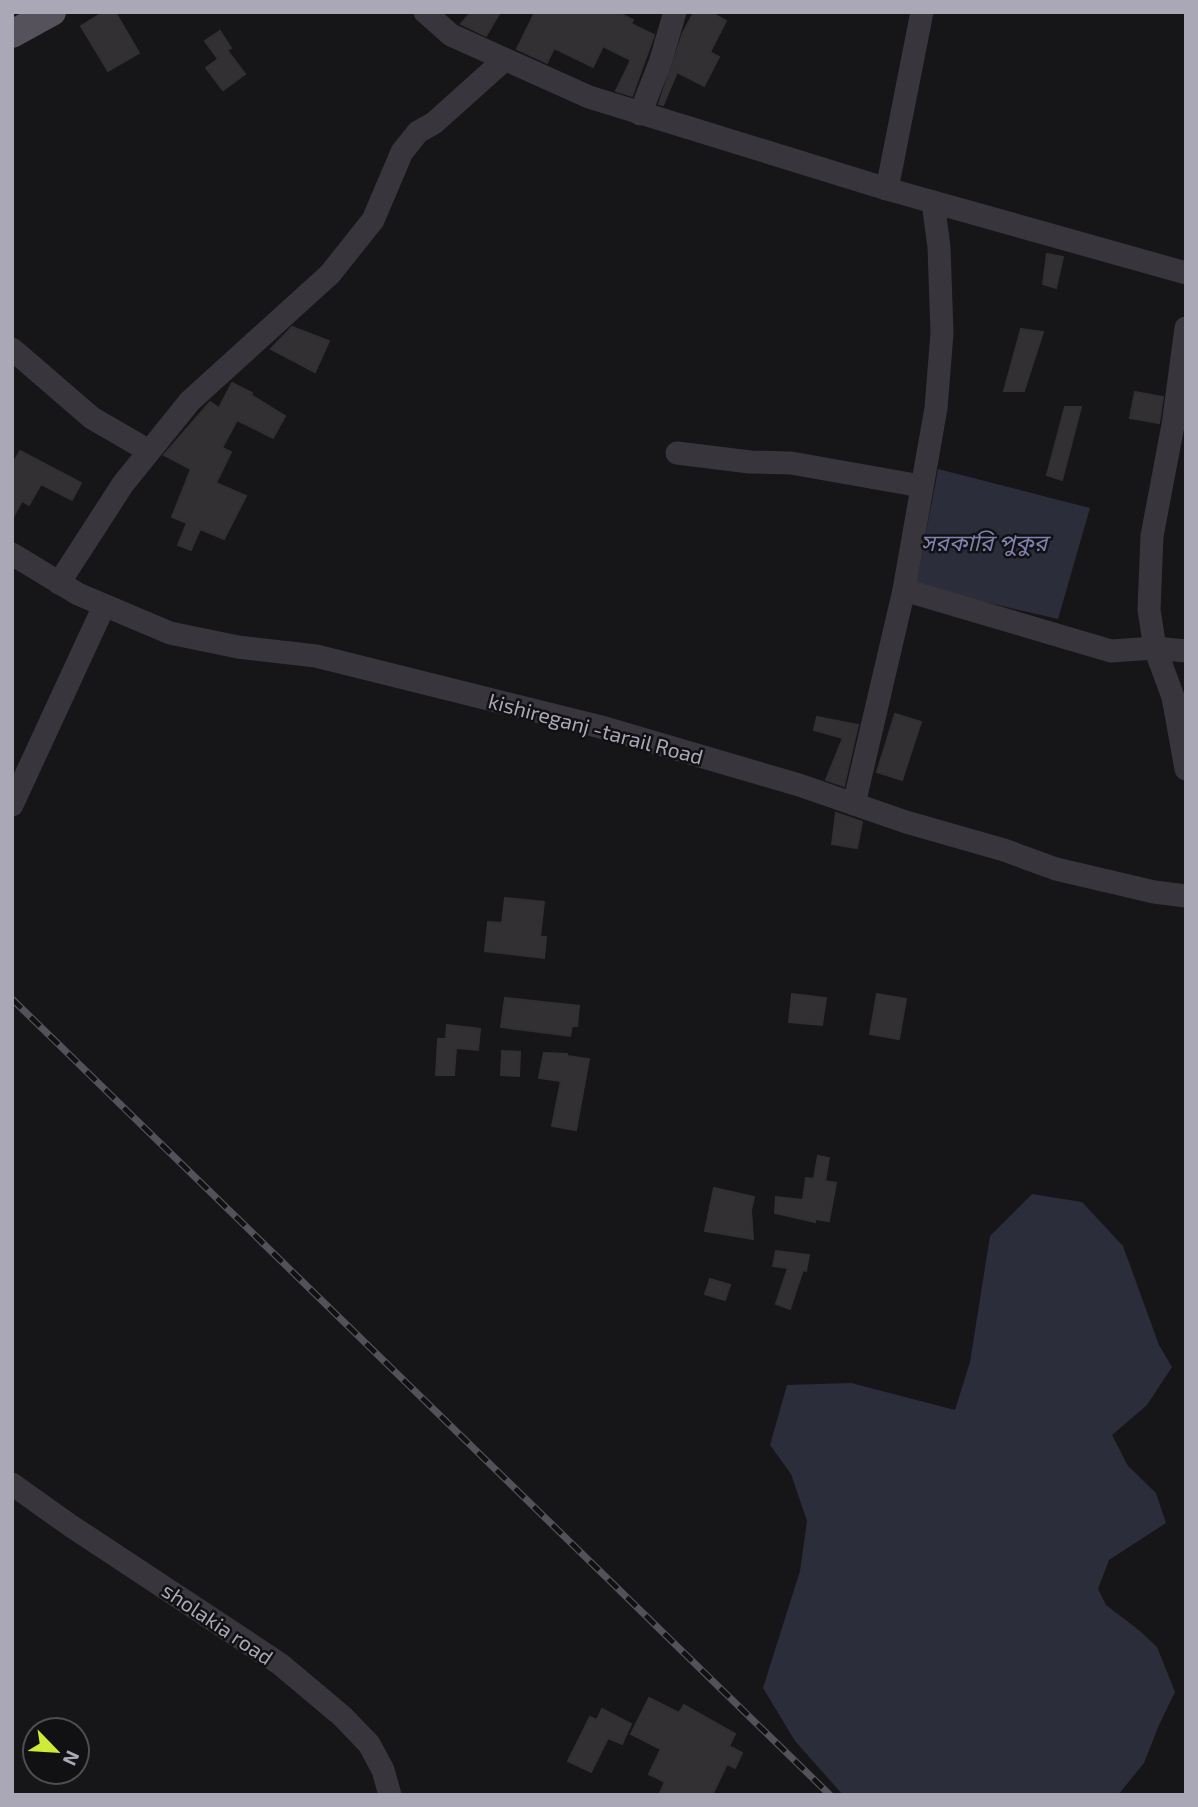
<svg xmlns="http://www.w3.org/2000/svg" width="1198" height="1807" viewBox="0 0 1198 1807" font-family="'Exo 2','Noto Sans Bengali',sans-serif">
  <rect width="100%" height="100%" fill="#161517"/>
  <g fill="#2c2d3a">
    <path d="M938 469 1090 508 1058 619 916 586Z"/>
    <path d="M1032 1194 1082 1202 1123 1246 1159 1345 1172 1367 1147 1405 1112 1435 1128 1466 1156 1493 1166 1523 1109 1560 1098 1589 1106 1605 1140 1631 1157 1647 1175 1692 1159 1725 1144 1763 1118 1795H843L795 1741 763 1688 800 1571 807 1521 791 1474 770 1445 787 1385 851 1383 955 1410 970 1362 990 1236Z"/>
  </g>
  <g fill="#323033" stroke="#312f33" stroke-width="2">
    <path d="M104 12H115L139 53 108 71 81 26Z"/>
    <path d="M471 12H500L486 36 461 24Z"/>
    <path d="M535 12H617L633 20 631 24 654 35 632 96 616 91 631 60 603 46 593 67 554 48 547 63 517 49Z"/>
    <path d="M694 12H710L726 21 710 52 719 57 704 86 677 72 663 105 659 104 683 33Z"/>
    <path d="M220 31 231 48 227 50 245 74 223 90 206 68 218 59 205 41Z"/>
    <path d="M1047 254 1063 257 1056 288 1043 284Z"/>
    <path d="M292 327 329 341 315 372 271 349Z"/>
    <path d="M1021 329 1043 332 1024 391H1004Z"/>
    <path d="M232 383 252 393 251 395 285 416 273 438 237 420 222 448 231 452 216 483 246 496 224 539 200 529 191 550 178 545 187 523 172 517 191 469 164 455 210 402 219 408Z"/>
    <path d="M1135 392 1163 397 1159 423 1130 418Z"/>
    <path d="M1065 407H1081L1062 480 1047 475Z"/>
    <path d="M20 451 81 483 72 500 41 484 29 505 22 501 12 519V465Z"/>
    <path d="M895 714 921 722 902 780 877 772Z"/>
    <path d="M817 717 858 725 844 786 826 780 843 738 814 730Z"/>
    <path d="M836 813 862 822 857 848 832 844Z"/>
    <path d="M505 898 544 902 540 937H546L544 958 485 951 488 922 502 923Z"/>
    <path d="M792 994 826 998 822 1025 789 1022Z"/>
    <path d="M877 994 906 999 899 1039 870 1034Z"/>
    <path d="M505 998 579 1006 577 1026H572L570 1036 501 1027Z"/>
    <path d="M447 1025 480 1029 478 1050 456 1048 454 1075H436L438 1039H446Z"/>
    <path d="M502 1051 520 1052 519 1076 501 1075Z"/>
    <path d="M544 1053 567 1054V1056L589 1059 576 1130 552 1126 561 1081 539 1078Z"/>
    <path d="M818 1156 829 1158 825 1181 836 1183 829 1221 815 1219V1222L775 1213 776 1197 803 1200 806 1178 814 1179Z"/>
    <path d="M714 1188 754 1197 751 1210 753 1239 705 1231Z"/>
    <path d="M776 1251 809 1255 806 1271 803 1270 790 1309 776 1304 788 1268 773 1266Z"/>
    <path d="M710 1279 730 1285 725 1300 705 1294Z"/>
    <path d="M649 1698 679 1713 684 1705 735 1734 729 1746 742 1753 735 1768 727 1764 712 1795H659L665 1782 649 1774 661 1749 631 1734Z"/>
    <path d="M602 1709 631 1724 622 1744 608 1738 591 1772 568 1761 590 1717 597 1720Z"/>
  </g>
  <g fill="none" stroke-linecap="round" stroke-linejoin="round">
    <g stroke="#38363c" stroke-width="23">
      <path d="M425 12 451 35 589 97 887 189 1186 273"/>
      <path d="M640 114 660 63 675 12"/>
      <path d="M887 189 922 12"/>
      <path d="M1186 328 1173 425 1152 536 1149 610 1155 648 1173 697 1186 769"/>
      <path d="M12 349 92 418 149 451"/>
      <path d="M677 453 750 462 791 463 921 486"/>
      <path d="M12 554 78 594 170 633 238 647 316 656 605 728 799 785 906 822 1004 850 1056 869 1154 892 1186 896"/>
      <path d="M59 583 123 484 190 401 330 274 373 220 402 152 418 132 434 123 503 61"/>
      <path d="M904 590 1111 651 1155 648 1186 651"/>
      <path d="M854 804 904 590 936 408 942 333 939 247 933 202"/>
      <path d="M12 805 104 606"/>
      <path d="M12 1484 71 1526 280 1664 342 1716 369 1744 383 1770 390 1795"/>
    </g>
    <path stroke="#55525b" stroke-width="28" d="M12 34 52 12"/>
    <g stroke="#535159" stroke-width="7">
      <path id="rail" d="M12 999 830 1795"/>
    </g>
    <use href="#rail" stroke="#111012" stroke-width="4.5" stroke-dasharray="13" stroke-linecap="butt"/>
  </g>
  <g text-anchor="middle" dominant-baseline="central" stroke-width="5" stroke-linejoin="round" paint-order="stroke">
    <g font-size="21" fill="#aaa8b7" stroke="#111012">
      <text transform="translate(596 728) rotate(15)">kishireganj -tarail Road</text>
      <text transform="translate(218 1623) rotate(34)">sholakia road</text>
    </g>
    <g font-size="23" font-style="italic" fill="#8081b0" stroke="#111012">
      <text x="984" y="542">সরকারি পুকুর</text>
    </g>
  </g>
  <rect width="1198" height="1807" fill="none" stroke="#aaa8b7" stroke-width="28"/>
  <g transform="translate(56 1751) rotate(115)"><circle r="33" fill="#111012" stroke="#4e4d54" stroke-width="2"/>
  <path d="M0-5L12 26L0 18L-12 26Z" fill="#ceeb39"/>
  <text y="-10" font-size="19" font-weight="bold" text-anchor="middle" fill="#aaa8b7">N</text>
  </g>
</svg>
